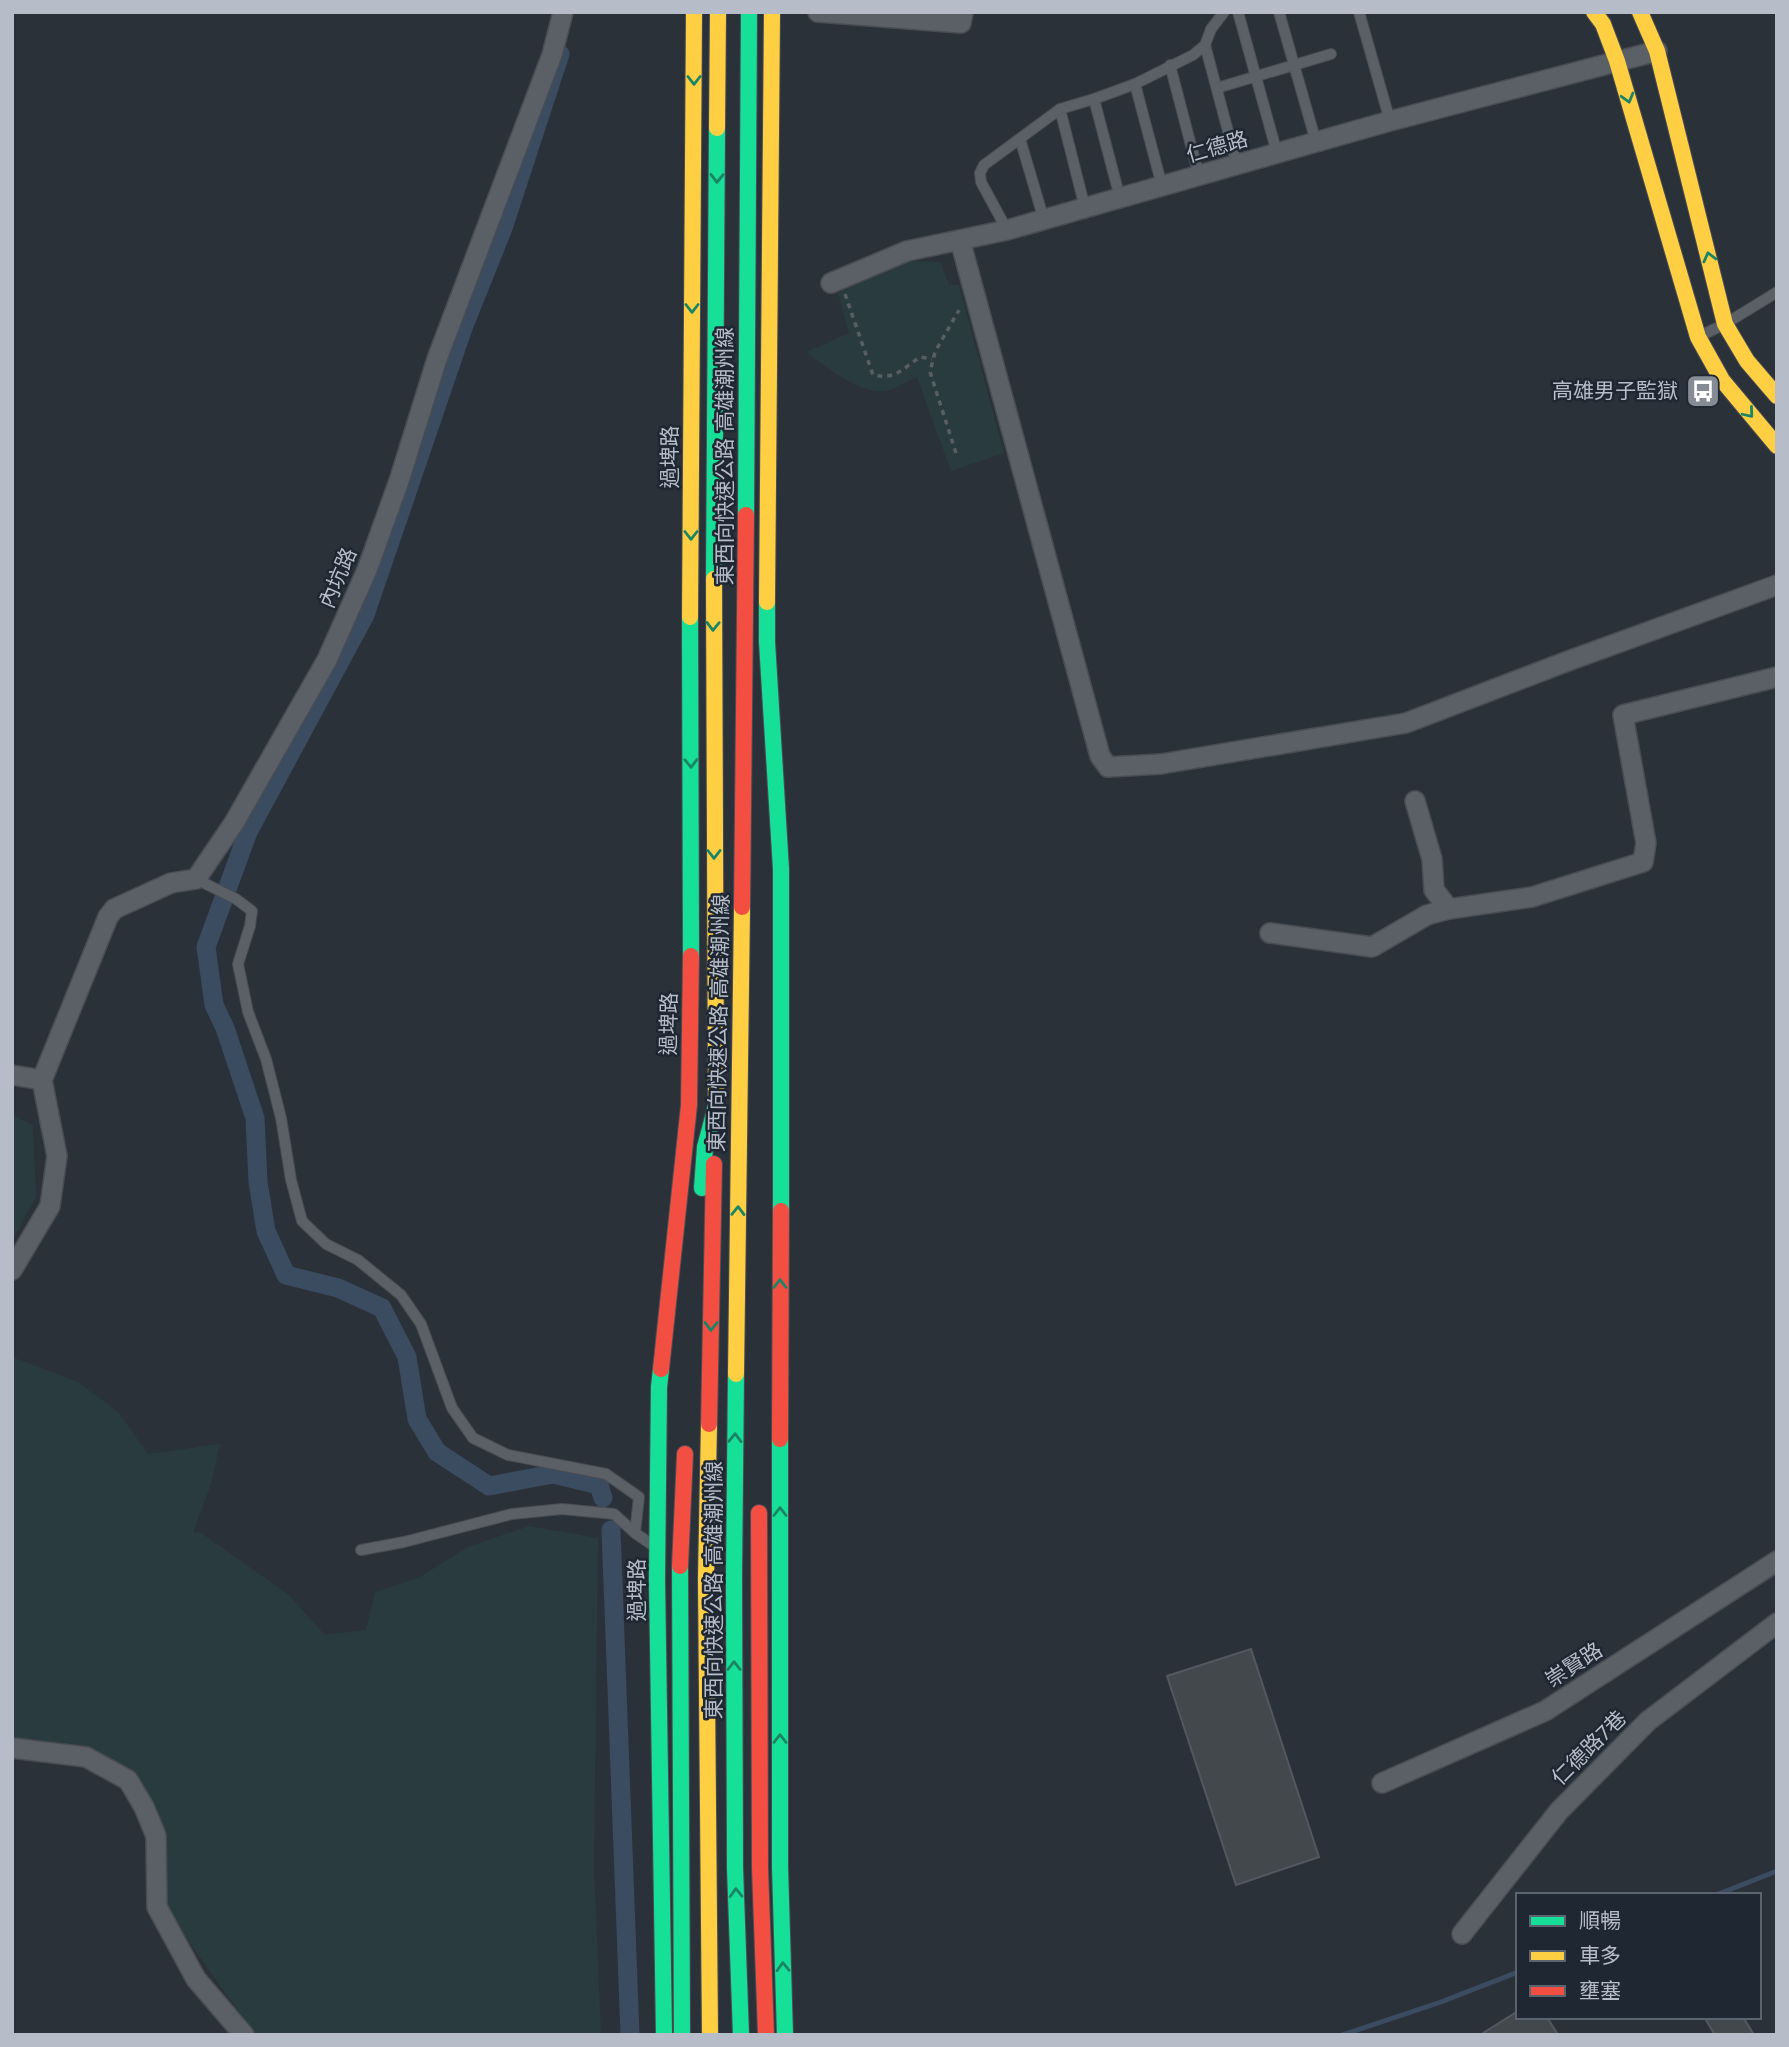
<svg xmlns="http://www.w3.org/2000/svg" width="1789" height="2047" viewBox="0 0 1789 2047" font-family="Jost,'Noto Sans TC',sans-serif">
  <rect width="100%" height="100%" fill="#2b3138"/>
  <g fill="#293b3e">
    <path d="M904 261 940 262 949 285H959L1004 453 951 471 917 377C907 381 896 389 886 391 863 396 823 365 806 352L849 333 838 293Z"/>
    <path d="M12 1114 33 1126 36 1197 12 1241Z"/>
    <path d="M12 1357 78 1382 118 1412 148 1454 220 1444 211 1484 193 1533 200 1532 289 1595 325 1635 366 1630 375 1592 418 1578 468 1547 529 1526 598 1538 594 1868 601 2035H256L165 1909V1871L124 1789 61 1756 12 1746Z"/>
  </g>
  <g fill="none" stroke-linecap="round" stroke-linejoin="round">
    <g stroke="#3b4b60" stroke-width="5">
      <path d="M1716 1895 1777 1871"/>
      <path d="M1342 2035 1441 2002 1518 1972"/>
    </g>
    <g stroke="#3b4b60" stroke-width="19">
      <path d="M560 54 503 228 463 328 365 615 248 832 206 947 214 1005 225 1028 255 1118 258 1182 266 1231 286 1275 338 1288 382 1308 407 1357 417 1419 437 1452 489 1486 553 1474 599 1485 603 1498"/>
      <path d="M611 1530 630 2035"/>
    </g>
  </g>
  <g fill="#43484d" stroke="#53585f" stroke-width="2">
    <path d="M1251 1649 1319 1857 1236 1885 1167 1676Z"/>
    <path d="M1518 2011V2017H1547L1558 2035H1480Z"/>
    <path d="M1704 2017H1743L1754 2035H1715Z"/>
  </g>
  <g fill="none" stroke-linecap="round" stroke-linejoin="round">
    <g stroke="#494d53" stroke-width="12">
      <g id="lane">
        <path d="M1238 12 1277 153"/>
        <path d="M1279 12 1316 142"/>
        <path d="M1359 12 1390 121"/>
        <path d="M1205 45 1237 165"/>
        <path d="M1170 65 1199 176"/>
        <path d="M1135 84 1162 186"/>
        <path d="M1217 88 1331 54"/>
        <path d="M1094 99 1120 198"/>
        <path d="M1060 109 1085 208"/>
        <path d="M1020 139 1044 220"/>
        <path d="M1007 230 981 182 980 173 984 165 1060 109 1094 99 1135 84 1193 55 1205 45 1211 29 1224 12"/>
        <path d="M1698 337 1725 324 1777 292"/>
        <path d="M196 879 236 899 252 911 250 926 238 964 248 1012 266 1059 281 1118 291 1180 302 1221 326 1244 358 1260 401 1295 421 1324 452 1408 473 1438 508 1455 606 1474 639 1497 635 1533"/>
        <path d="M361 1550 404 1542 512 1514 562 1509 614 1514 635 1533 654 1546"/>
      </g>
    </g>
    <g stroke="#494d53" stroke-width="22">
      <g id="street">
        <path d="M818 12 961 23 963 12"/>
        <path d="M960 240 1100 756 1108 767 1161 764 1406 723 1568 661 1777 585"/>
        <path d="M831 283 907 251 1007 230 1390 121 1657 51"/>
        <path d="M1415 801 1432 859 1434 890 1449 909"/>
        <path d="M1270 933 1372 947 1427 915 1449 909 1532 897 1643 862 1646 843 1623 715 1777 677"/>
        <path d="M12 1075 42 1080"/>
        <path d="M12 1270 50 1206 57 1156 42 1080 108 917 114 909 171 883 196 879 234 823 327 660 367 570 399 481 437 359 552 55 563 12"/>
        <path d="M12 1748 86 1757 128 1780 144 1807 156 1836 157 1907 196 1979 244 2035"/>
        <path d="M1382 1783 1545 1711 1777 1561"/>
        <path d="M1462 1934 1559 1811 1648 1721 1777 1623"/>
      </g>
    </g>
    <g stroke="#494d53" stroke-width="18">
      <g id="fast">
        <path d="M746 515 749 12"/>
        <path d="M714 579 717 128"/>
        <path d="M767 602V642L781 869V1211"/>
        <path d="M690 617 691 956"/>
        <path d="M702 1188 705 1147 716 1106"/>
        <path d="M661 1369 659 1387 657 1580 664 2035"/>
        <path d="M736 1374 734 1577 735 1868 741 2035"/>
        <path d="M780 1439V1867L785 2035"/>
        <path d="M680 1566 682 2035"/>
      </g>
    </g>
    <g stroke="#494d53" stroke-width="18">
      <g id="slow">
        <path d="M1594 12 1603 24 1617 61 1698 337 1722 380 1777 446"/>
        <path d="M1640 12 1657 51 1725 324 1747 361 1777 396"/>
        <path d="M717 128 718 12"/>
        <path d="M714 579 716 1097"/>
        <path d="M767 602 772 12"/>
        <path d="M690 617 694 12"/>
        <path d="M736 1374 742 907"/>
        <path d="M709 1424 706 1578 710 2035"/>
      </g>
    </g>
    <g stroke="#494d53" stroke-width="18">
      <g id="jam">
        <path d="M742 907 746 515"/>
        <path d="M661 1369 689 1105 691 956"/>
        <path d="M709 1424 714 1164"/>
        <path d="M780 1439 781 1211"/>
        <path d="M759 1513 760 1868 766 2035"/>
        <path d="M680 1566 685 1454"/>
      </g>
    </g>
    <g stroke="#595e63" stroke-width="3.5" stroke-dasharray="5 5" stroke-linecap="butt">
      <path d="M845 294 873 375C896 380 902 369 920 357L932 359"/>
      <path d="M956 453 930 372 935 352 959 310"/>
    </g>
    <use href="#lane" stroke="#5b5f66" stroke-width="10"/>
    <use href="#street" stroke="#5b5f66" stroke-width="19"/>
    <use href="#fast" stroke="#16e098" stroke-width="16"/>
    <use href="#slow" stroke="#ffcf43" stroke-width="16"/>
    <use href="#jam" stroke="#f24e42" stroke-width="16"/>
  </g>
  <defs><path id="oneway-chevron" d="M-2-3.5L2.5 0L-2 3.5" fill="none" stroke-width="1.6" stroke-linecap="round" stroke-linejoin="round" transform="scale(1.75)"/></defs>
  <g stroke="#1a8465">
    <use href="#oneway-chevron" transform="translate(694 80) rotate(90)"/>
    <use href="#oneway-chevron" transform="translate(1628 98) rotate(74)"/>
    <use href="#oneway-chevron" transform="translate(717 178) rotate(91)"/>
    <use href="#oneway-chevron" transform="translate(1709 257) rotate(-104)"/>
    <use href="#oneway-chevron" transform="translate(692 308) rotate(90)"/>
    <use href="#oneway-chevron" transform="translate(1749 413) rotate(50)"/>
    <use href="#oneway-chevron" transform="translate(691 535) rotate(90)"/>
    <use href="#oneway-chevron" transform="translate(713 626) rotate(91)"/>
    <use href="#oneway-chevron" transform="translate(691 763) rotate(89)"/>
    <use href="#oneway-chevron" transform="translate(714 854) rotate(90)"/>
    <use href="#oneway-chevron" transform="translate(738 1211) rotate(-89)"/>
    <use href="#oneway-chevron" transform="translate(780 1284) rotate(-90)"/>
    <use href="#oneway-chevron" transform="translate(711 1326) rotate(91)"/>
    <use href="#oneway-chevron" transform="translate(735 1438) rotate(-89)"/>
    <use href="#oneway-chevron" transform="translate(780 1512) rotate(-90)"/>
    <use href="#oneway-chevron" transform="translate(734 1666) rotate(-90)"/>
    <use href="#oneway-chevron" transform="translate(780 1739) rotate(-90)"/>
    <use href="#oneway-chevron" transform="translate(736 1893) rotate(-92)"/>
    <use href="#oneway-chevron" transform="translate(783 1967) rotate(-92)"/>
  </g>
  <defs>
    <g id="bus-square" transform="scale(1.75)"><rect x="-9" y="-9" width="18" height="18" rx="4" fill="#858c96" stroke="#1f2732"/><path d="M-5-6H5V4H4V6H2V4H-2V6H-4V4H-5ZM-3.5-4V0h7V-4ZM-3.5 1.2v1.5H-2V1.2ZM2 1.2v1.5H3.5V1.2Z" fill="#fff"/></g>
  </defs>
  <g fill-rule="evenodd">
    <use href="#bus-square" x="1703" y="391"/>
  </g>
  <g text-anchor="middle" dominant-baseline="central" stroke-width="5" stroke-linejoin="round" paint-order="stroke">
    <g font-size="21" fill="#b6bdc8" stroke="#1f2732">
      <text transform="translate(1217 147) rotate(-16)">仁德路</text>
      <text transform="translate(725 456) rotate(-90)">東西向快速公路 高雄潮州線</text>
      <text transform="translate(670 457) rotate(-90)">過埤路</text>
      <text transform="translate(338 578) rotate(-67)">內坑路</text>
      <text transform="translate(719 1023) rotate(-89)">東西向快速公路 高雄潮州線</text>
      <text transform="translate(669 1024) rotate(-89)">過埤路</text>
      <text transform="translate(637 1590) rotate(-90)">過埤路</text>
      <text transform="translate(714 1590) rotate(-90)">東西向快速公路 高雄潮州線</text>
      <text transform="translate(1574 1665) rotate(-33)">崇賢路</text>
      <text transform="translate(1589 1748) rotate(-45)">仁德路7巷</text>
    </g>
    <g font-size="21" fill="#b6bdc8" stroke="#1f2732" text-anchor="end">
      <text x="1678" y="391">高雄男子監獄</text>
    </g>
  </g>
  <rect width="1789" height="2047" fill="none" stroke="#b6bdc8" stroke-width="28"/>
  <rect x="1516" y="1893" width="245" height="126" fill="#1f2732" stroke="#5b636e" stroke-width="2"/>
  <rect x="1530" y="1916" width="35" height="10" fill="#16e098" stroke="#5b636e" stroke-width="2"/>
  <text x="1579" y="1928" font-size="21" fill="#b6bdc8">順暢</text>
  <rect x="1530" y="1951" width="35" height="10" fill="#ffcf43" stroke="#5b636e" stroke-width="2"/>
  <text x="1579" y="1963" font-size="21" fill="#b6bdc8">車多</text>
  <rect x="1530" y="1986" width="35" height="10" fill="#f24e42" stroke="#5b636e" stroke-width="2"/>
  <text x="1579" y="1998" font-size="21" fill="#b6bdc8">壅塞</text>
</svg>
